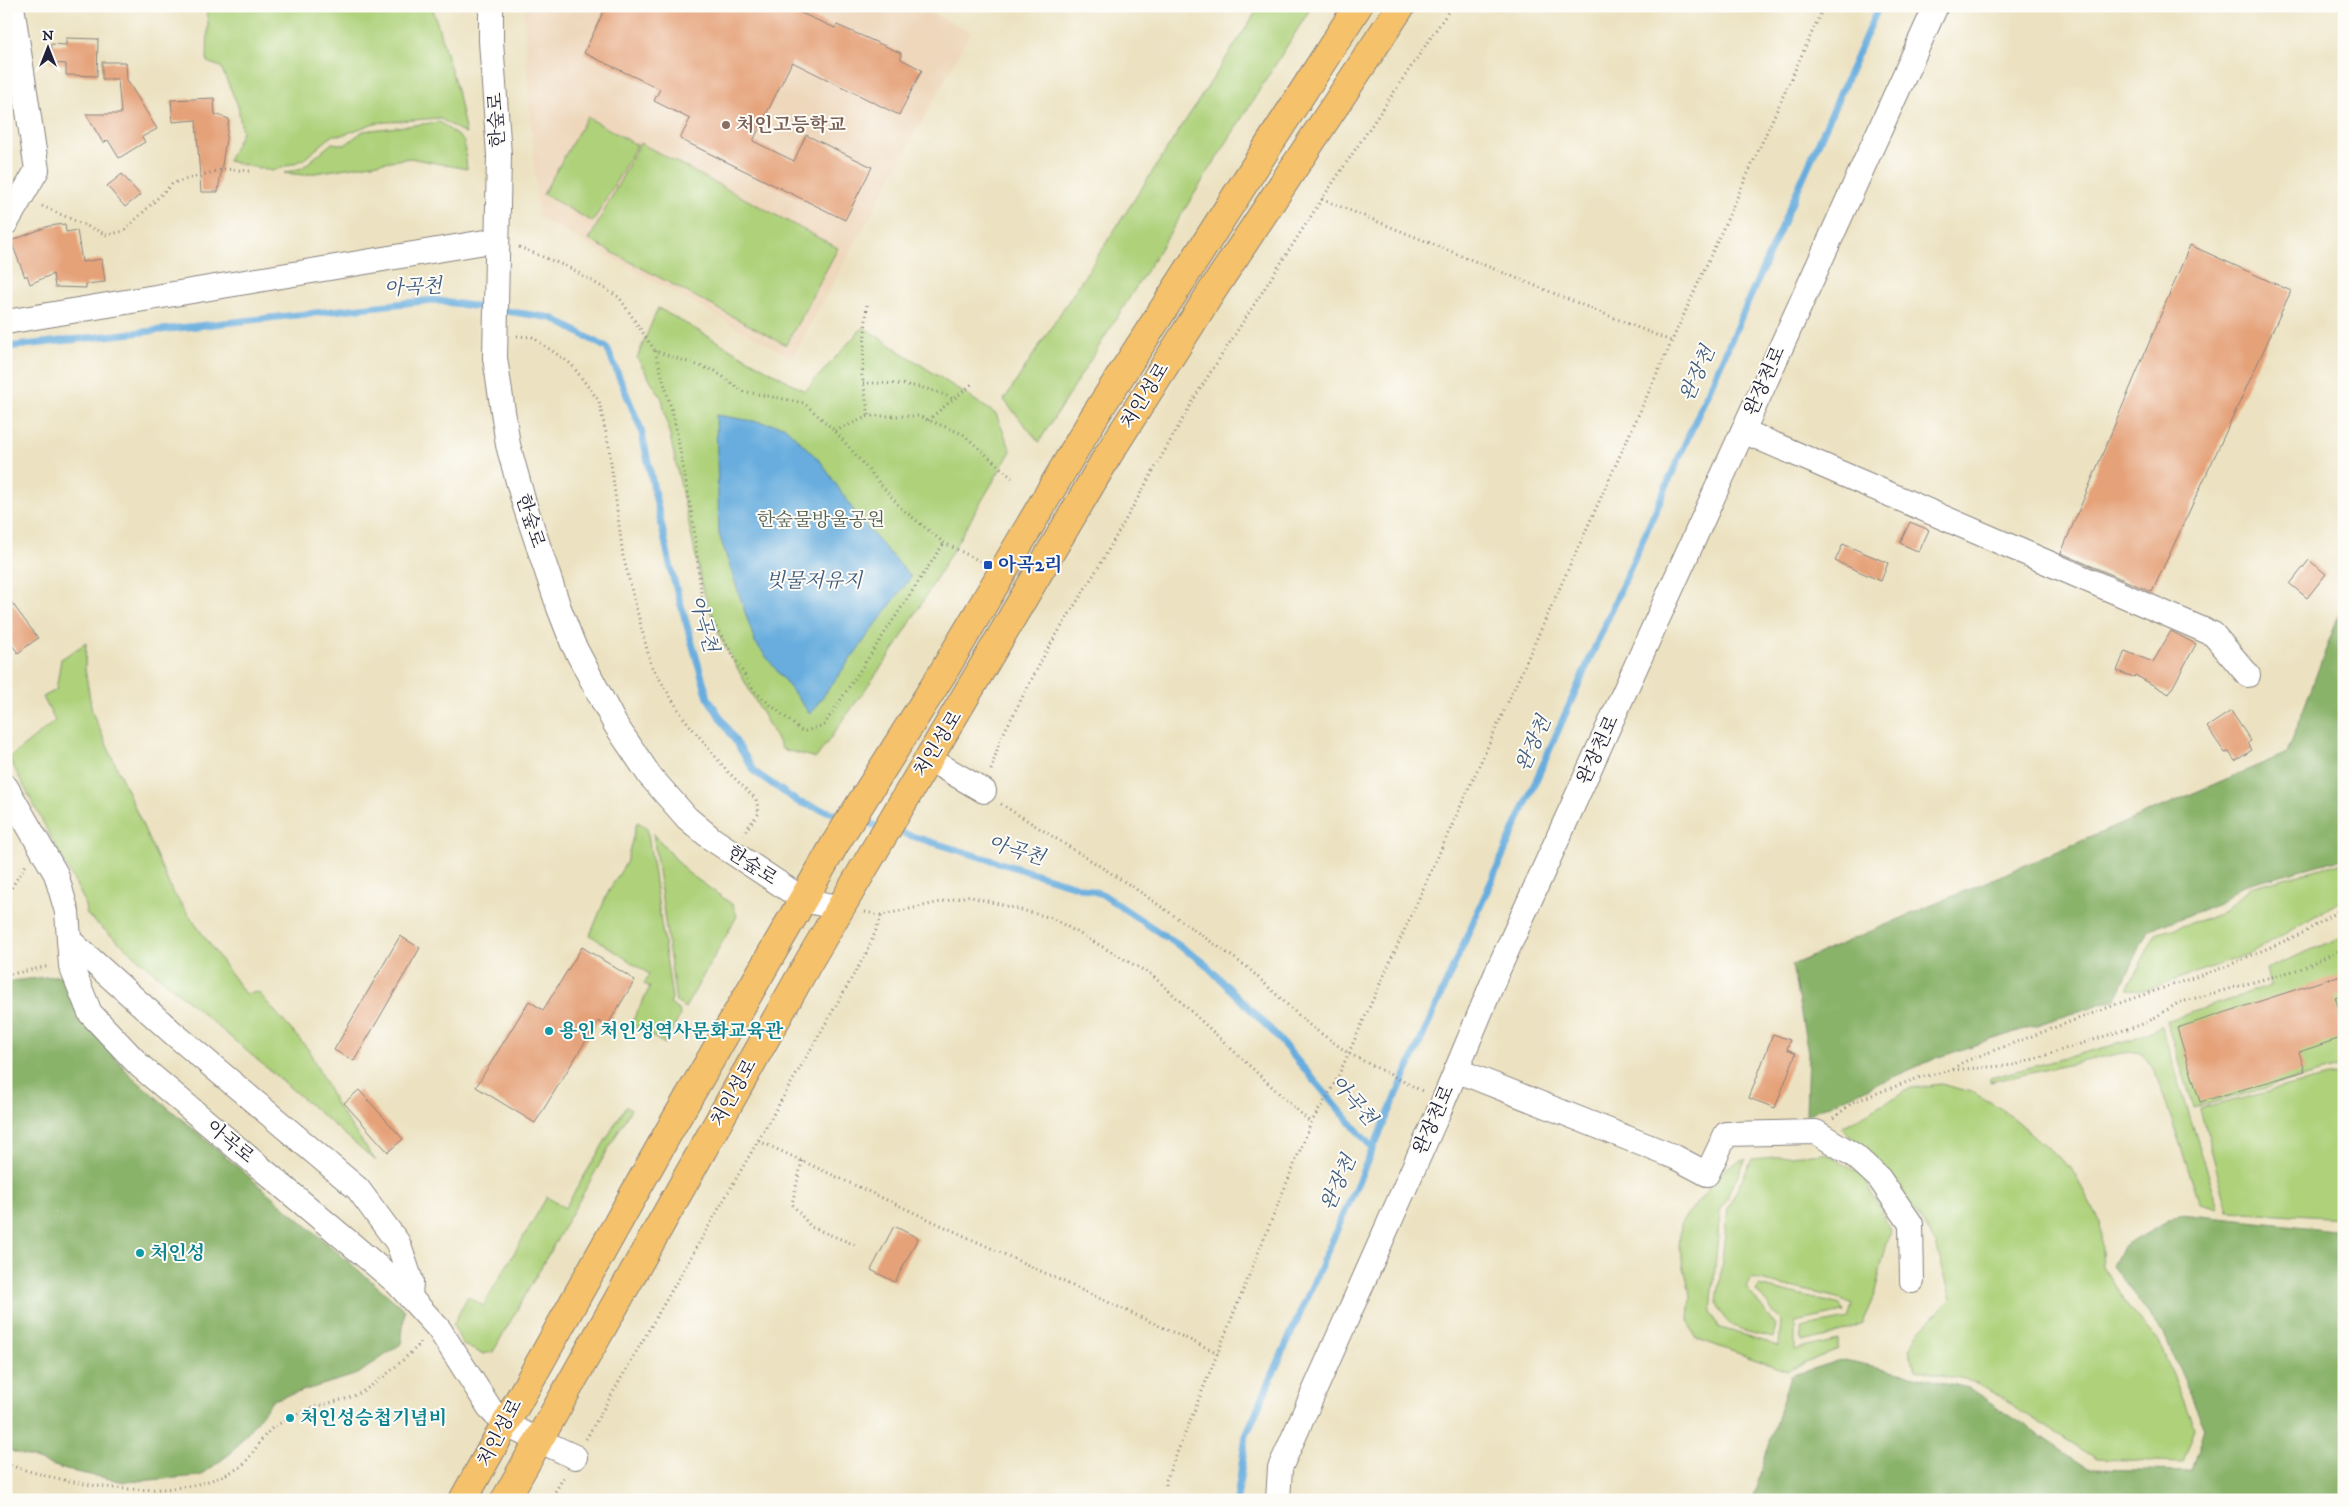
<svg xmlns="http://www.w3.org/2000/svg" width="2350" height="1506" viewBox="0 0 2350 1506" font-family="'IM FELL DW Pica','Noto Serif KR',serif">
  <rect width="100%" height="100%" fill="#fdfcf7"/>
  <filter id="ink" filterUnits="userSpaceOnUse"><feTurbulence type="fractalNoise" baseFrequency=".02" numOctaves="2"/><feDisplacementMap in="SourceGraphic" scale="10" xChannelSelector="R" yChannelSelector="G"/><feConvolveMatrix kernelMatrix="1 2 1 2 8 2 1 2 1" color-interpolation-filters="sRGB"/></filter>
  <filter id="wash" filterUnits="userSpaceOnUse"><feTurbulence type="fractalNoise" baseFrequency=".0096" numOctaves="4" result="noise"/><feDisplacementMap in="SourceGraphic" scale="20" xChannelSelector="R" yChannelSelector="G"/><feGaussianBlur stdDeviation="1.12" result="paint"/><feColorMatrix in="noise" values="0 0 0 0 0 0 0 0 0 0 0 0 0 0 0 0 0 1.4 0 .05"/><feComposite in="paint" operator="in"/></filter>
  <g filter="url(#wash)">
    <rect width="100%" height="100%" fill="#ece2c1"/>
    <path fill="#eed7bb" d="M525 6H918L971 32 792 358 538 217 524 27Z"/>
    <g fill="#aed17a" stroke="#687a5a">
      <path d="M205 6H432L457 90 466 134 439 118 374 123 343 135H333L303 160 272 171 228 161 242 132 238 106 221 67 207 62 208 21Z"/>
      <path d="M1260 6H1312L1039 442 1004 400Z"/>
      <path d="M587 117 637 145 593 222 543 194Z"/>
      <path d="M440 122 464 141 467 169 410 158 303 175 284 173 302 168 332 143 345 145 363 131Z"/>
      <path d="M640 143 838 248 786 345 589 240Z"/>
      <path d="M658 308 805 391 863 327 996 414 1011 451 897 645 816 758 782 749 720 637 703 590 662 399 637 358Z"/>
      <path d="M86 643 85 669 92 712 172 891 245 994 258 992 308 1049 338 1108 376 1161 87 915 83 898 9 758 55 721 43 697 56 690 61 659Z"/>
      <path d="M637 822 647 827 672 998 670 1004 679 1010 680 1016 665 1044 631 1024 650 987 644 984 649 974 590 935 609 890 626 863Z"/>
      <path d="M653 833 687 872 733 905 737 916 685 1008 676 1002Z"/>
      <path d="M2344 862V899L2252 953 2147 990 2127 989 2156 934 2220 914 2251 887Z"/>
      <path d="M2344 936V1066L2194 1108 2166 1021 2270 986 2266 969Z"/>
      <path d="M2161 1026 2219 1208 2200 1203 2155 1071 2141 1052 2122 1053 1990 1082V1078L2132 1040Z"/>
      <path d="M2343 1073 2344 1218 2228 1211 2200 1109Z"/>
      <path d="M1941 1084 1972 1092 2001 1108 2071 1168 2100 1221 2103 1267 2130 1310 2160 1344 2195 1428 2183 1462 2097 1459 1977 1383 1915 1369 1909 1349 1920 1330 1951 1299 1936 1244 1894 1179 1842 1127 1911 1088Z"/>
      <path d="M626 1106 631 1109 493 1352 483 1354 463 1345 453 1325 468 1296 483 1306 547 1197 565 1208Z"/>
      <path d="M1825 1153 1864 1176 1890 1230 1874 1296 1862 1323 1843 1332 1802 1342 1801 1328 1848 1319 1852 1305 1838 1298 1751 1278 1746 1287 1776 1326 1773 1338C1746 1331 1727 1333 1717 1303L1728 1208 1752 1159Z"/>
      <path d="M1746 1159 1720 1212 1711 1312 1718 1327 1779 1346 1781 1321 1756 1291 1759 1286 1841 1305 1844 1312 1795 1322V1350L1838 1340V1349L1787 1371 1695 1338 1689 1319 1691 1296 1679 1247 1681 1223 1725 1168Z"/>
    </g>
    <g fill="#8ab36a" stroke="#566a52">
      <path d="M2344 601V858L2240 886 2219 904 2148 930 2116 999 1939 1057 1806 1115 1808 1053 1792 965 2287 753Z"/>
      <path d="M63 975 77 1013 130 1075 405 1310 401 1344 358 1374 273 1400 231 1453 200 1476 125 1482 66 1470 6 1449V986L12 981Z"/>
      <path d="M2181 1214 2344 1231V1500H1752L1790 1376 1840 1360 1969 1388 2089 1469 2192 1471 2205 1428 2164 1334 2112 1266 2121 1248Z"/>
    </g>
    <path fill="#68adde" stroke="#45688c" d="M716 415 784 426 821 462 860 520 911 577 810 714 755 642 719 534Z"/>
    <g fill="none" stroke-linecap="round" stroke-linejoin="round">
      <g stroke="#68adde" stroke-width="7">
        <path d="M6 347 433 300 552 318 607 348 641 429 672 574 708 698 755 772 798 802 846 817"/>
        <path d="M856 820 882 827"/>
        <path d="M892 830 1102 894 1202 961 1272 1031 1373 1149"/>
        <path d="M1237 1500 1246 1435 1879 6"/>
      </g>
    </g>
    <g id="blocks">
      <g fill="#e5a279">
        <path d="M606 6H785L835 28 837 25 901 53V59L922 70 899 115 792 62 753 141 794 161 806 135 872 167 845 220 680 139 690 119 654 101 660 89 584 53Z"/>
        <path d="M66 38 98 39 97 76 66 75V64L50 63 51 44 66 45Z"/>
        <path d="M102 62H126L127 80 157 129 142 137 145 142 119 158 108 140 103 143 86 114H121L118 79H102Z"/>
        <path d="M214 98 215 114 229 119 218 192H201L196 120 173 122 171 100Z"/>
        <path d="M122 174 140 195 125 207 107 186Z"/>
        <path d="M65 224 66 232 77 230 82 262 102 259 105 282 86 284V288L55 287 53 274 30 284 27 275 25 277 11 241 49 226Z"/>
        <path d="M2190 245 2291 291 2152 592 2061 553Z"/>
        <path d="M1910 522 1929 530 1919 552 1900 543Z"/>
        <path d="M1843 544 1888 563 1881 581 1835 561Z"/>
        <path d="M2309 560 2326 574 2307 598 2290 584Z"/>
        <path d="M6 595 38 638 18 653 6 637Z"/>
        <path d="M2171 631 2196 644 2169 694 2135 675 2134 677 2117 671 2125 651 2153 662Z"/>
        <path d="M2231 711 2251 741 2248 743 2252 750 2235 761 2229 752 2225 753 2207 727Z"/>
        <path d="M400 936 420 948 354 1061 334 1050Z"/>
        <path d="M582 947 635 980 607 1026 598 1021 535 1123 476 1087 529 1001 543 1010Z"/>
        <path d="M2344 974V994L2335 997 2341 1015 2339 1016 2344 1037 2299 1052 2305 1071 2200 1102 2177 1028Z"/>
        <path d="M1773 1034 1790 1040 1787 1049 1796 1053 1775 1108 1749 1098Z"/>
        <path d="M359 1090 403 1139 388 1152 344 1103Z"/>
        <path d="M894 1226 918 1238 895 1282 871 1270Z"/>
      </g>
    </g>
  </g>
  <g filter="url(#ink)">
    <use href="#blocks" fill-opacity="0" stroke="#87827e" stroke-width="1"/>
    <g fill="none" stroke-linecap="round" stroke-linejoin="round">
      <g stroke="#87827e" stroke-width="26">
        <g id="minor">
          <path d="M491 6V41L499 155 495 358 508 445 524 503 559 608 573 644 615 724 650 776 687 818 712 839 804 900 840 908"/>
          <path d="M6 223 37 170 12 6"/>
          <path d="M6 322 497 240"/>
          <path d="M1743 431 2213 634 2248 675"/>
          <path d="M929 759 984 791"/>
          <path d="M6 787 56 874 67 912 71 966 90 1013 140 1066 396 1282 439 1329 491 1410 506 1425 575 1457"/>
          <path d="M69 940 173 1033 358 1189 398 1243 411 1281 410 1297"/>
          <path d="M1456 1070 1675 1157 1707 1174 1726 1134 1816 1132 1855 1156 1879 1178 1911 1224 1912 1281"/>
          <path d="M1278 1500 1280 1468 1443 1102 1498 970 1936 6"/>
        </g>
      </g>
      <g stroke="#87827e" stroke-width="30">
        <g id="major">
          <path d="M463 1500 668 1133 835 844 942 674 1094 417 1358 6"/>
          <path d="M505 1500 809 961 1108 455 1212 291 1401 6"/>
        </g>
      </g>
      <g stroke="#87827e" stroke-width="3" stroke-dasharray="1 4" stroke-linecap="butt">
        <path d="M1322 199 1671 341"/>
        <path d="M42 206 107 235 124 231 173 183 224 169 250 171"/>
        <path d="M519 247 570 268 619 297 655 351 715 371 742 391 804 403 835 431 901 508 944 543 980 561"/>
        <path d="M867 305 862 375 869 416"/>
        <path d="M517 336 532 337 571 364 599 401 609 447 623 556 651 665 683 717 728 772 756 799 759 813 743 834"/>
        <path d="M655 351 674 418 693 520 702 603 754 691 803 732 824 725 944 543"/>
        <path d="M863 383C895 383 924 384 953 399"/>
        <path d="M928 420 973 383"/>
        <path d="M835 431 869 416H918L963 434 1012 478"/>
        <path d="M991 770 1000 740 1047 650 1101 563 1198 392 1322 199 1452 6"/>
        <path d="M1001 804 1133 887 1247 967 1308 1024 1348 1053 1424 1092"/>
        <path d="M6 896 26 865"/>
        <path d="M865 912 882 915 968 896 1052 918 1152 975 1311 1123"/>
        <path d="M6 975 50 966"/>
        <path d="M1953 1069 1963 1062 2128 1000 2225 967 2305 932 2344 907"/>
        <path d="M1834 1118 1853 1102 1918 1078 1951 1070 2015 1065 2146 1023 2178 1003 2300 969 2338 951 2344 953"/>
        <path d="M759 1141 1218 1353"/>
        <path d="M802 1161 792 1204 811 1227 858 1246"/>
        <path d="M586 1439 868 950 882 915"/>
        <path d="M6 1464C75 1487 176 1506 240 1467 254 1456 261 1434 277 1425 287 1419 297 1414 307 1410 321 1404 337 1402 351 1397 375 1387 401 1362 420 1344V1340"/>
        <path d="M550 1500 564 1477"/>
        <path d="M1166 1500V1480L1311 1123 1335 1083 1824 6"/>
      </g>
      <use href="#minor" stroke="#fff" stroke-width="24"/>
      <use href="#major" stroke="#f5c16b" stroke-width="28"/>
    </g>
  </g>
  <circle fill="#8d6e63" stroke="#fdfcf7" stroke-width="2" cx="726" cy="125" r="5"/>
  <rect fill="#1a4fb4" stroke="#fdfcf7" stroke-width="2" x="983" y="560" width="10" height="10" rx="2.5"/>
  <g fill="#0f9aa8" stroke="#fdfcf7" stroke-width="2">
    <circle cx="549" cy="1031" r="5"/>
    <circle cx="140" cy="1253" r="5"/>
    <circle cx="290" cy="1418" r="5"/>
  </g>
  <g text-anchor="middle" dominant-baseline="central" stroke-width="4" stroke-linejoin="round" paint-order="stroke">
    <g font-size="19" fill="#22223b" stroke="#fdfcf7">
      <text transform="translate(497 120) rotate(-93)">한숲로</text>
      <text transform="translate(1765 381) rotate(-66)">완장천로</text>
      <text transform="translate(1145 396) rotate(-58)">처인성로</text>
      <text transform="translate(530 521) rotate(72)">한숲로</text>
      <text transform="translate(938 744) rotate(-58)">처인성로</text>
      <text transform="translate(1598 750) rotate(-65)">완장천로</text>
      <text transform="translate(752 866) rotate(33)">한숲로</text>
      <text transform="translate(734 1093) rotate(-61)">처인성로</text>
      <text transform="translate(1434 1120) rotate(-66)">완장천로</text>
      <text transform="translate(230 1142) rotate(40)">아곡로</text>
      <text transform="translate(500 1433) rotate(-62)">처인성로</text>
    </g>
    <g font-size="19" font-weight="bold" fill="#785e54" stroke="#fdfcf7" text-anchor="start">
      <text x="736" y="125">처인고등학교</text>
    </g>
    <g font-size="19" fill="#535f51" stroke="#fdfcf7">
      <text x="821" y="520">한숲물방울공원</text>
    </g>
    <g font-size="19" font-weight="bold" fill="#164399" stroke="#fdfcf7" text-anchor="start">
      <text x="998" y="565">아곡2리</text>
    </g>
    <g font-size="19" font-weight="bold" fill="#0d838f" stroke="#fdfcf7" text-anchor="start">
      <text x="559" y="1031">용인 처인성역사문화교육관</text>
      <text x="150" y="1253">처인성</text>
      <text x="300" y="1418">처인성승첩기념비</text>
    </g>
    <g font-size="20" font-style="italic" fill="#3e5a7c" stroke="#fdfcf7">
      <text transform="translate(413 288) rotate(-3)">아곡천</text>
      <text transform="translate(1698 374) rotate(-66)">완장천</text>
      <text x="814" y="581">빗물저유지</text>
      <text transform="translate(703 624) rotate(74)">아곡천</text>
      <text transform="translate(1534 744) rotate(-66)">완장천</text>
      <text transform="translate(1016 851) rotate(17)">아곡천</text>
      <text transform="translate(1353 1101) rotate(49)">아곡천</text>
      <text transform="translate(1339 1183) rotate(-66)">완장천</text>
    </g>
  </g>
  <rect width="2350" height="1506" fill="none" stroke="#fdfcf7" stroke-width="25"/>
  <g transform="translate(48 48)" stroke="#fdfcf7" stroke-width="4" paint-order="stroke">
  <path d="M0-4L9 19L0 12L-9 19Z" fill="#22223b"/>
  <text y="-8" font-size="14" font-weight="bold" text-anchor="middle" fill="#22223b">N</text>
  </g>
</svg>
